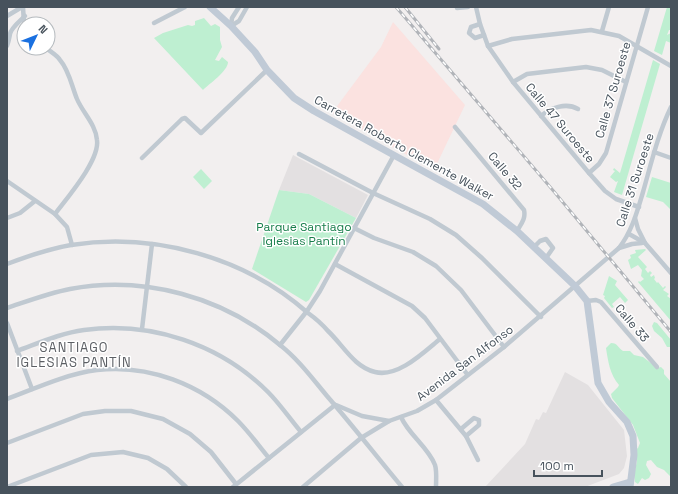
<svg xmlns="http://www.w3.org/2000/svg" width="678" height="494" viewBox="0 0 678 494" font-family="'Space Grotesk',sans-serif">
  <rect width="100%" height="100%" fill="#f2efef"/>
  <g fill="#e3e0e1">
    <path d="M293 155 368 195 356 218 309 194 279 190Z"/>
    <path d="M565 372 588 385 624 430 627 456 624 468 619 474 585 487H485L525 444 536 419 539 420 543 412 546 413Z"/>
  </g>
  <path fill="#fbe2e0" d="M393 22 465 105 434 170 332 113 381 47Z"/>
  <g fill="#beefd1">
    <path d="M667 7H671V30H669L667 35 671 33V43L666 41 662 55 654 51Z"/>
    <path d="M204 18 211 26 215 24 220 27V40L222 47 215 60 219 61 222 57 228 62C228 71 209 84 203 90L154 38 163 33 188 25 192 26 195 25V21Z"/>
    <path d="M653 60 660 64 622 195 614 192 618 181 616 182 610 177 615 171 613 170 614 168 620 173Z"/>
    <path d="M201 169 212 181 204 189 193 177Z"/>
    <path d="M652 177 671 183V210L663 202 646 197Z"/>
    <path d="M279 190 309 194 356 218 309 300 306 302 252 269Z"/>
    <path d="M645 249 646 250 638 257 647 267 645 269 648 273 650 271 652 273 650 275 651 277 654 275 655 278 654 279 657 283 658 282 663 288 665 286 666 287 663 290 669 294 667 296 671 299V321L638 282 639 281 640 282 644 279 641 276 642 270 638 265 631 269 628 260 631 258 630 255 636 253 635 250Z"/>
    <path d="M609 276 617 281 615 285 628 300 625 303 620 297 612 304 614 307 612 308 604 298 605 296 603 295Z"/>
    <path d="M654 322 657 323 671 340V347H667L662 338 654 331 652 326Z"/>
    <path d="M611 343C618 343 618 348 623 351H630L634 355 643 357 652 364 658 368 661 367 664 370V374L671 382V477L664 470 657 467 651 460 647 461 646 465 651 474 649 478 645 480 642 478 638 484 635 482 634 475 637 461 634 451 638 448 640 443 633 425 612 398 611 394 618 387 619 385C610 375 608 361 606 348Z"/>
  </g>
  <g fill="none" stroke-linecap="round" stroke-linejoin="round">
    <g stroke="#c0c9d1" stroke-width="4.5">
      <path d="M23 7 24 24"/>
      <path d="M476 7 480 24 488 46 513 82 589 173 605 191 616 199 639 207"/>
      <path d="M457 8 468 7"/>
      <path d="M7 16 22 7"/>
      <path d="M154 23 185 7"/>
      <path d="M480 24 471 27 469 33 475 38 484 35"/>
      <path d="M231 26 239 21 247 7"/>
      <path d="M231 26 232 18 239 7"/>
      <path d="M602 31 609 7"/>
      <path d="M7 46C9 41 9 39 10 34 11 28 20 21 25 16"/>
      <path d="M488 46 512 39 591 30 619 36 671 66"/>
      <path d="M46 48C51 52 57 55 60 60 69 70 72 87 77 99 83 113 96 125 97 140 100 160 67 198 55 214"/>
      <path d="M513 82 527 74 586 67 602 70 626 82"/>
      <path d="M541 116C550 108 566 102 578 109"/>
      <path d="M455 127 524 210C526 219 521 224 517 231"/>
      <path d="M654 152 671 158"/>
      <path d="M299 154 373 193 430 219 456 235 482 258 541 317"/>
      <path d="M142 158 182 119 185 118 201 133 267 70"/>
      <path d="M589 173 599 164 606 153 648 7"/>
      <path d="M7 181 55 214 67 227 72 245"/>
      <path d="M7 218 20 213 35 201"/>
      <path d="M635 218 638 229 645 243"/>
      <path d="M354 228 374 238 413 252 436 266 461 290 504 347"/>
      <path d="M629 234 645 243 671 273"/>
      <path d="M534 247 540 241 546 239 553 248 546 258"/>
      <path d="M619 248 632 244 642 243"/>
      <path d="M7 264C28 256 49 249 71 245 154 232 245 257 308 313 315 318 322 324 328 331 343 345 354 367 375 372 398 378 424 352 440 339"/>
      <path d="M335 264 412 306 425 318 467 374"/>
      <path d="M587 301 596 300 601 302 657 367"/>
      <path d="M7 308C28 301 49 293 70 289 144 275 223 297 280 345 298 359 312 378 327 396 353 426 377 457 402 487"/>
      <path d="M7 323 32 389"/>
      <path d="M142 329 152 244"/>
      <path d="M280 345 307 311 320 291 394 155"/>
      <path d="M17 351C39 343 61 333 84 330 151 321 220 344 268 392 280 404 290 419 301 432"/>
      <path d="M7 399C36 388 66 374 97 370 148 364 201 384 238 421 249 432 259 446 269 458"/>
      <path d="M436 400 466 436 478 460"/>
      <path d="M336 405 362 416 389 421"/>
      <path d="M401 417C409 435 428 447 435 465 437 471 436 480 436 487"/>
      <path d="M461 429 474 418 479 420V425L466 436"/>
      <path d="M7 443 83 414 105 411H131L163 419 190 434 211 452 236 484"/>
      <path d="M7 487 91 455 123 452 148 458 167 469 186 487"/>
      <path d="M233 487 335 405"/>
      <path d="M303 487 361 438 389 421 417 411 436 400 504 347 619 248C632 231 637 212 643 192 651 164 658 134 671 107"/>
    </g>
    <g stroke="#c0cad6" stroke-width="7">
      <path d="M210 7 231 26 255 52 267 70 294 98 314 111 359 136 483 204 517 231 575 286 587 301 598 383 609 402 627 422 633 436 634 455 630 487"/>
      <path d="M613 487 630 482"/>
    </g>
    <g stroke="#b1b4b9" stroke-width="3">
      <g id="rail">
        <path d="M396 7 551 188 671 332"/>
        <path d="M405 7 439 49"/>
      </g>
    </g>
    <use href="#rail" stroke="#fff" stroke-width="1.5" stroke-dasharray="4.5" stroke-linecap="butt"/>
  </g>
  <g text-anchor="middle" dominant-baseline="central" stroke-width="3" stroke-linejoin="round" paint-order="stroke">
    <g font-size="12" fill="#47525c" stroke="#fff">
      <text transform="translate(613 90) rotate(-74)">Calle 37 Suroeste</text>
      <text transform="translate(560 123) rotate(50)">Calle 47 Suroeste</text>
      <text transform="translate(404 148) rotate(29)">Carretera Roberto Clemente Walker</text>
      <text transform="translate(505 171) rotate(50)">Calle 32</text>
      <text transform="translate(635 180) rotate(-72)">Calle 31 Suroeste</text>
      <text transform="translate(632 323) rotate(50)">Calle 33</text>
      <text transform="translate(465 363) rotate(-37)">Avenida San Alfonso</text>
    </g>
    <g font-size="12" fill="#187e4b" stroke="#fff">
      <text x="304" y="227">Parque Santiago<tspan x="304" dy="14">Iglesias Pantín</tspan></text>
    </g>
    <g font-size="13" letter-spacing="1" fill="#5c5f64" stroke="#fff">
      <text x="74" y="347">SANTIAGO<tspan x="74" dy="15">IGLESIAS PANTÍN</tspan></text>
    </g>
  </g>
  <rect width="678" height="494" fill="none" stroke="#47525c" stroke-width="16"/>
  <g transform="translate(36 36) rotate(47)"><circle r="19" fill="#ffffff" stroke="#b5babe"/>
  <path d="M0-3L7 15L0 10L-7 15Z" fill="#1a70e0"/>
  <text y="-6" font-size="11" font-weight="bold" text-anchor="middle" fill="#47525c">N</text>
  </g>
  <path d="M534 470v6h68v-6" fill="none" stroke="#47525c" stroke-width="2"/>
  <text x="540" y="470" font-size="12" fill="#47525c" stroke="#ffffff" stroke-width="3" paint-order="stroke">100 m</text>
</svg>
